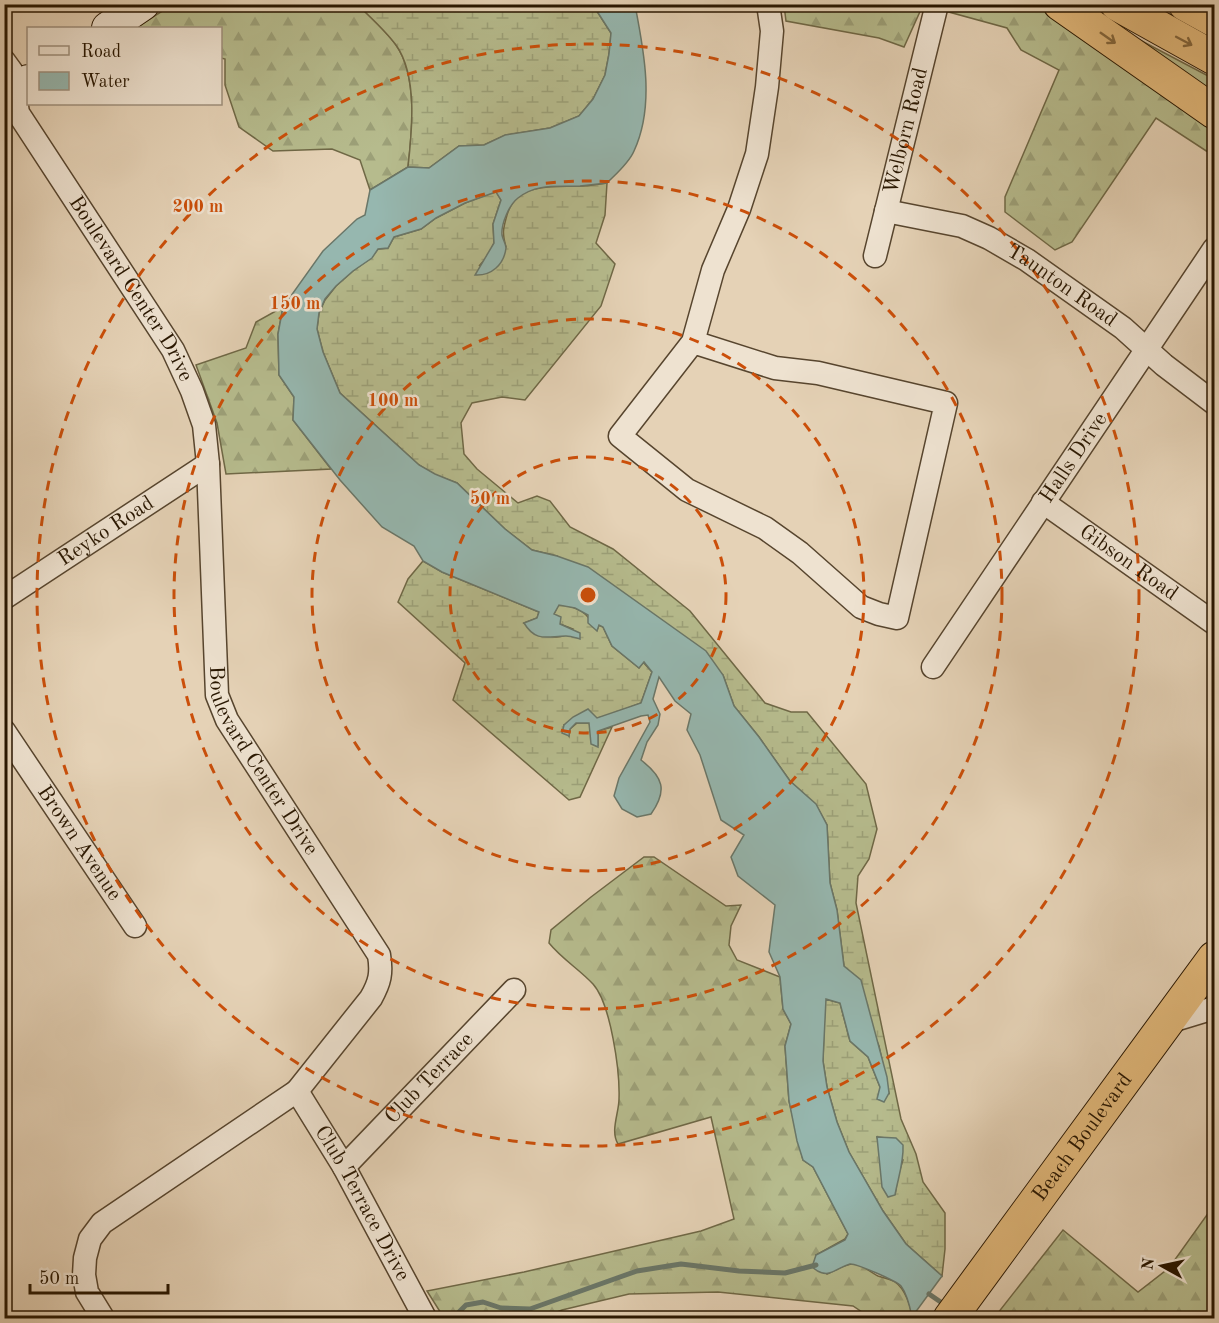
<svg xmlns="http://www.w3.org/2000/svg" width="1219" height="1323" viewBox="0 0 1219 1323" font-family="'Old Standard TT',serif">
  <defs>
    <pattern id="forest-firs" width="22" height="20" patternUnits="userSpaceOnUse" patternTransform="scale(1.5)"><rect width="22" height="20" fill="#b6bb8d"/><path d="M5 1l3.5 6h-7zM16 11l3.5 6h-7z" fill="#9ca078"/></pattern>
    <pattern id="wetland-marsh" width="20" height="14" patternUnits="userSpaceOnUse" patternTransform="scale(1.5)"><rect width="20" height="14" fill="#b6bb8d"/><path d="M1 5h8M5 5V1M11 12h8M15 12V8" fill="none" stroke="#9ca078"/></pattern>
  </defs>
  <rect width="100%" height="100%" fill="#e5d2b6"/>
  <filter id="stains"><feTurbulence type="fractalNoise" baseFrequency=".00333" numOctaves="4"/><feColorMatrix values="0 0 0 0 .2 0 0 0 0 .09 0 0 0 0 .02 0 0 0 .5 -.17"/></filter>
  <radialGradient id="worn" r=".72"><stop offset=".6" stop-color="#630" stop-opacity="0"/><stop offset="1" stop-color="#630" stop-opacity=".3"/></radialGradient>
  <path fill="#b6bb8d" stroke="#6f6846" stroke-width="1.5" d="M1136 38 1214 79V104Z"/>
  <g fill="url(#forest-firs)" stroke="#6f6846" stroke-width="1.5">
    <path d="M172 5H358C370 17 385 30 396 45 418 76 412 132 408 167L370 190 360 160 332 149 273 151 239 127 225 85V59L221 58 220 28H135Z"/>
    <path d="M784 5H1037L1214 121V156L1156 118 1072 242 1055 250 1005 212V197L1059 70 1021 50 1007 28 923 5 904 47 879 38 786 21Z"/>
    <path d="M283 307 278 334 279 375 294 397 293 420 331 469 226 474 217 423 196 365 246 348 256 322Z"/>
    <path d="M644 857H654L726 906 741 905 731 926 729 945 737 960 780 977 783 1009 791 1024 785 1046 789 1101 803 1160 813 1167 848 1234 845 1239 816 1255 827 1274C834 1271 845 1264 852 1264 862 1263 869 1272 878 1276 883 1278 889 1278 895 1282 904 1288 913 1308 911 1318H871L853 1306 718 1292 629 1294 562 1310 542 1318H444L427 1291 524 1272 701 1231 734 1219 711 1117 618 1144C610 1131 619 1113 619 1099 620 1072 611 1004 593 984 579 969 562 959 549 943L551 930 591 897Z"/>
    <path d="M1214 1205V1318H994L1063 1230 1138 1292 1169 1268Z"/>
  </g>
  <g fill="url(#wetland-marsh)" stroke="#6f6846" stroke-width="1.5" fill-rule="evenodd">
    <path d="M358 5H593L611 33 609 54 605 75 593 99 579 116 550 128 506 135 484 145 459 146 429 168 408 167C412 132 418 76 396 45 385 30 370 17 358 5Z"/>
    <path d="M607 183 605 215 596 243 615 264 601 306 525 400 502 397 472 403 461 423 464 454 477 469 518 503 537 496 550 501 570 527 613 549 690 611 765 703 791 712H807L866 784 877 829 869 859 858 876 856 903 901 1119 916 1154 923 1182 945 1213V1249L942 1276 906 1244 883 1211 849 1152 837 1122 827 1087 823 1061 825 999 840 1003 850 1041 868 1057 880 1087 889 1093 879 1046 844 966 837 910 830 883 827 825 816 805 790 781 759 737 734 706 723 675 557 556 532 550 505 529 457 483 435 475 419 465 340 393 323 352 317 329 319 313 325 300 336 286 353 271 371 258 378 249 388 248 394 237 421 229 436 218 465 203 496 191 501 200 493 224 494 243 488 256 479 266 506 247C502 233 503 229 507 215 516 182 553 187 579 186 589 186 598 184 607 183ZM877 1137 886 1138 903 1160 898 1176 895 1195Z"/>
    <path d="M423 561 442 572 539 612 537 618 524 623C542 632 557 646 573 629L560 624 554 614 559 604C580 608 586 611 597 630L599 625 603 627 612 646 639 668 643 662 652 672 641 703 607 716 564 725 569 736 570 729 577 723H589L598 746V731L612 727 580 797 569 800 453 700 465 663 398 602 408 579Z"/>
  </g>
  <g fill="#96b7af" stroke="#6a7769" stroke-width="1.5">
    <path d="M593 5H635C644 51 655 106 634 151 629 163 616 174 607 183 598 184 589 185 580 186 557 187 537 183 518 198 509 205 501 224 502 235 503 240 506 244 506 248 504 265 491 276 475 275L494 243 493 224 501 200 496 192 465 203 436 218 421 229 394 237 388 248 378 249 372 258 353 271 336 286 325 299 319 313 317 329 323 352 340 393 419 465 435 474 457 483 505 529 532 550 557 556 588 567 706 651 723 675 734 706 759 737 790 781 816 804 827 825 830 883 837 910 844 966 861 980 887 1077 889 1093 884 1102 877 1099 880 1087 868 1057 850 1041 840 1003 826 999 823 1061 827 1087 837 1122 849 1152 883 1211 906 1244 942 1276 912 1317C910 1307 907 1294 901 1286 897 1281 855 1263 850 1264 833 1269 829 1281 812 1267L816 1255 845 1240 848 1234 813 1167 803 1160 797 1141 789 1101 785 1046 791 1024 783 1009 780 977 769 952 775 905 738 876 731 857 744 835 721 820 700 755 687 730 691 714 675 701 659 677 653 699 660 714 658 725 647 742 641 760C663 777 668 790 651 814L637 817 622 809 614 796 619 778 650 722 648 715 641 716 598 731V747L591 744 589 723H576L570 729 569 736 562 733 564 725 573 717 588 709 597 718 641 703 652 672 644 662 639 668 612 646 603 627 599 625 597 631 588 623V615L575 608 559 605 554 614 561 617 560 624 580 633V639C576 638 571 636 566 636 548 636 536 643 524 623L537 618 539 612 442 572 423 561 414 546 382 527 340 480 293 420 294 397 279 375 278 334 283 307 323 251 357 219 365 215 370 190 408 167 429 168 459 146 484 145 505 135 550 128 579 116 593 99 605 75 609 54 611 33Z"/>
    <path d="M877 1137 896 1138 903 1145C904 1162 898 1178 895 1195L888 1197 882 1187Z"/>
  </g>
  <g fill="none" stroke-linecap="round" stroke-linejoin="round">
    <g stroke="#6a7769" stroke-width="5">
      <path d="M929 1294 945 1305"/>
      <path d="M457 1314 466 1305 483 1302 501 1308 530 1309 637 1271 681 1264 739 1271 785 1273 816 1265"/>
    </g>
    <g stroke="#57452e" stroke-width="25">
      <g id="street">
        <path id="s1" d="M4 61 12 72 18 113 173 350 192 391 204 425 208 464 217 695 227 720 379 955C382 973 380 982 371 998L297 1091 102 1223 90 1239 85 1258 84 1275 87 1292 103 1318"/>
        <path id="s2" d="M886 211 962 226 989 238 1027 260 1123 328 1164 365 1214 403"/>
        <path id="s3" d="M875 256 937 4"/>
        <path d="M693 342 775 368 818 373 946 403 897 618 879 614 861 607 800 553 765 528 687 490 620 436 693 342 713 270 739 209 757 154 767 87 772 31 768 4"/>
        <path id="s4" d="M1043 502 1214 623"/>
        <path id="s5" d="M4 598 208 464"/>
        <path id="s6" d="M933 667 1214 249"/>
        <path id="s7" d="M4 731 135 926"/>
        <path d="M1168 1022 1214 1008"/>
        <path id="s8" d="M297 1091 344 1167 425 1318"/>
        <path id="s9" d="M344 1167 514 990"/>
      </g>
    </g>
    <g stroke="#281600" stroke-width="34">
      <g id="secondary">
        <path d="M108 28 143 4"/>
        <path d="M4 98 28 81"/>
      </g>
    </g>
    <g stroke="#281600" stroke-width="35">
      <g id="highway">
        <path d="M1060 4 1214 112"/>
        <path d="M1117 4 1214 58"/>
        <path d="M1185 4 1214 20"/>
        <path id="s10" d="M950 1318 1214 958"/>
      </g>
    </g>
    <use href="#street" stroke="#eee2d0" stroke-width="22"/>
    <use href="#secondary" stroke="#eee2d0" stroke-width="32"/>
    <use href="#highway" stroke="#e2b97b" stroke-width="33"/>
  </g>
  <defs><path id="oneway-shaft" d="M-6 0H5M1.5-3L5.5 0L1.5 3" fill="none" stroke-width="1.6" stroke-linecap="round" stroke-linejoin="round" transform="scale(1.5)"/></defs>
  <g stroke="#85683e">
    <use href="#oneway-shaft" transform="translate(1108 38) rotate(35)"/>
    <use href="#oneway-shaft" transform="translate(1184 41) rotate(28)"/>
  </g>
  <g fill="none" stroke="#cb4f0a" stroke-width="3" stroke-dasharray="10 8">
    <circle cx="588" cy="595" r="138"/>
    <circle cx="588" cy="595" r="276"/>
    <circle cx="588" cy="595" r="414"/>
    <circle cx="588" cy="595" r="551"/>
  </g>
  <g text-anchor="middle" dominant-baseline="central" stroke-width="5" stroke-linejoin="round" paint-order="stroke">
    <g font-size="21" fill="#281600" stroke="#eee2d0">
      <text stroke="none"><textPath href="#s3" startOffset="129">Welborn Road</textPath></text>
      <text stroke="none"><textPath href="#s2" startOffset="194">Taunton Road</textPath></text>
      <text stroke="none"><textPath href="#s1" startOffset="264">Boulevard Center Drive</textPath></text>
      <text stroke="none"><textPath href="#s6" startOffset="252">Halls Drive</textPath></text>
      <text stroke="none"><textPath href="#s5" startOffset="122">Reyko Road</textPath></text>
      <text stroke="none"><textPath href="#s4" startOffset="105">Gibson Road</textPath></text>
      <text stroke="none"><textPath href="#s1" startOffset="768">Boulevard Center Drive</textPath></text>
      <text stroke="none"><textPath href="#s7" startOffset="135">Brown Avenue</textPath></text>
      <text stroke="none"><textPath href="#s9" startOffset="123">Club Terrace</textPath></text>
      <text stroke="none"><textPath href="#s10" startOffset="224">Beach Boulevard</textPath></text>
      <text stroke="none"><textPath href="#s8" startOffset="130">Club Terrace Drive</textPath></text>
    </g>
  </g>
  <circle cx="588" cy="595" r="9" fill="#cb4f0a" stroke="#eee2d0" stroke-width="3"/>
  <g font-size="18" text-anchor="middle" font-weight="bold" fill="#cb4f0a" stroke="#eee2d0" stroke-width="5" stroke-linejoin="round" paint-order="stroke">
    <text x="198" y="212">200 m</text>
    <text x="295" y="309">150 m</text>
    <text x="393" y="406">100 m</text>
    <text x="490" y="504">50 m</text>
  </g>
  <rect width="1219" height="1323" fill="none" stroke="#e5d2b6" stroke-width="24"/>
  <rect x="6" y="6" width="1207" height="1311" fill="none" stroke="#281600" stroke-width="3"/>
  <rect x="12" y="12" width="1195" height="1299" fill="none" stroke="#281600" stroke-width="1.5"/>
  <rect x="27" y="27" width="195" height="78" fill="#eee2d0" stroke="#9f907d" stroke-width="1.5"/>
  <rect x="39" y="46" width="30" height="9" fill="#eee2d0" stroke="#9f907d" stroke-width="1.5"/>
  <text x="81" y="57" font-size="18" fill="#281600">Road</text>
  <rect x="39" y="72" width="30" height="18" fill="#96b7af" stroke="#9f907d" stroke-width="1.5"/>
  <text x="81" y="87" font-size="18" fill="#281600">Water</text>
  <g transform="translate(1162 1266) rotate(278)" stroke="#eee2d0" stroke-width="4.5" paint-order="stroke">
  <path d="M0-4.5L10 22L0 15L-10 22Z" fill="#281600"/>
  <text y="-9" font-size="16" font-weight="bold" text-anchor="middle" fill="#281600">N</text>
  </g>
  <path d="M30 1284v9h138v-9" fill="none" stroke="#281600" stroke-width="3"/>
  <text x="39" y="1284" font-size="18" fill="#281600" stroke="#eee2d0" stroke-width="4.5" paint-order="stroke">50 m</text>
  <rect width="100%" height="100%" filter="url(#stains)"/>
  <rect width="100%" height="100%" fill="url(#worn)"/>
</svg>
